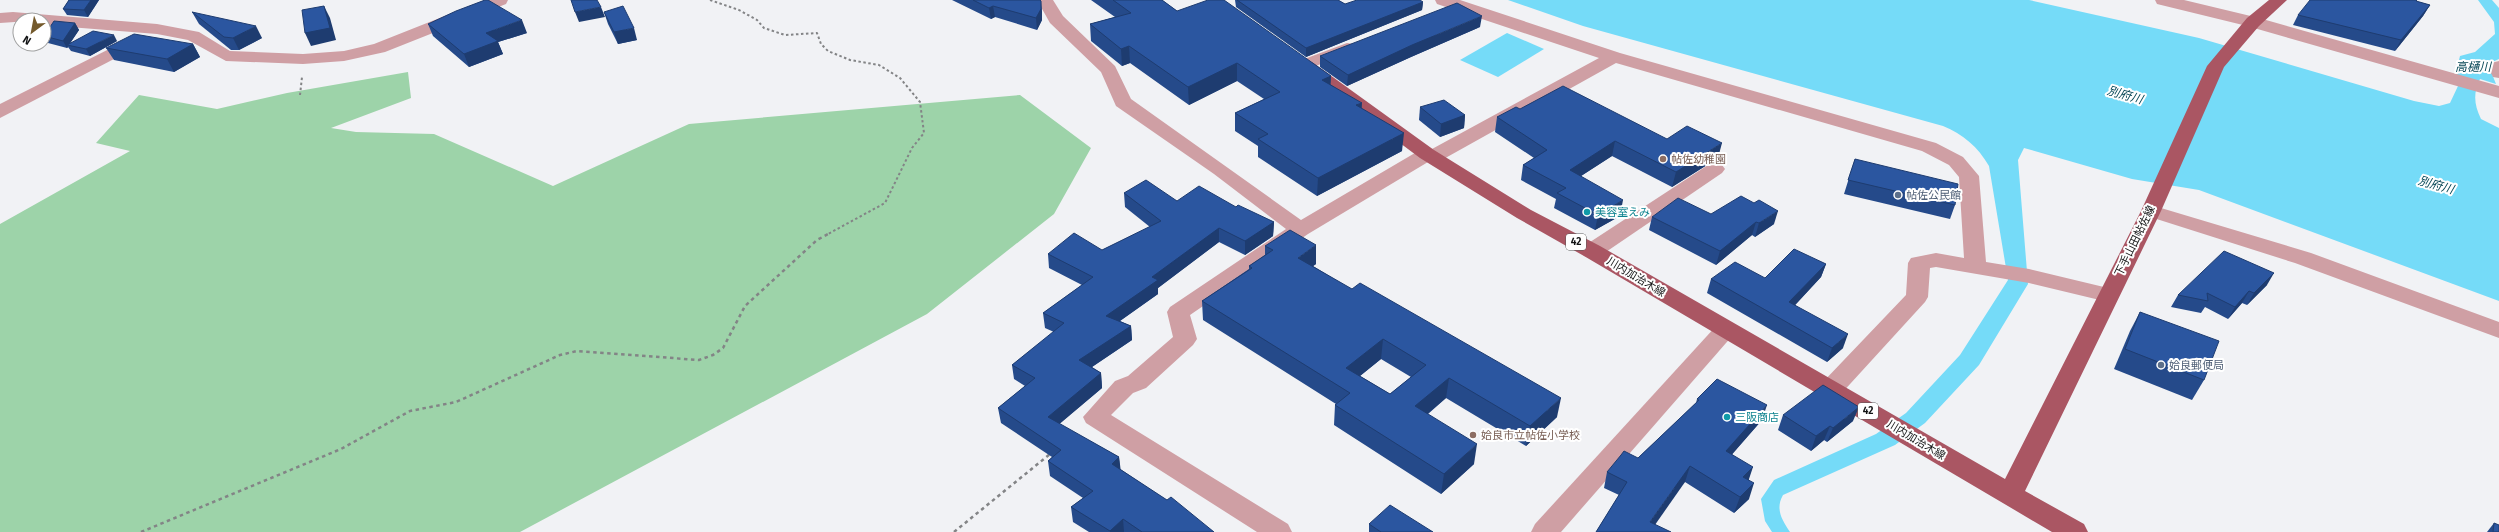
<svg xmlns="http://www.w3.org/2000/svg" width="2499" height="532" viewBox="0 0 2499 532" font-family="'Fira Sans','Noto Sans JP',sans-serif">
  <rect width="100%" height="100%" fill="#f1f2f5"/>
  <path fill="#9dd3a9" d="M408 72 411 98 331 128 356 132 434 134 553 186 689 124 1020 95 1091 148 1054 214 927 314 520 532H0V224L130 151 96 143 139 95 217 109 287 93Z"/>
  <g fill="#75dbf8">
    <path d="M1508 0H2029L2199 38 2414 101 2439 106 2450 103 2458 86 2456 72 2460 56 2475 52 2495 34 2494 22 2478 0H2492L2499 8V59L2488 64 2496 84 2480 79C2473 93 2474 105 2481 119L2499 128V301L2199 190 2132 179 2024 148 2018 160 2028 284 1979 365 1925 423 1895 445 1783 495C1775 509 1782 520 1790 532H1772L1765 521 1761 499 1774 480 1876 434 1906 413 1960 355 2008 280 1989 166C1978 147 1963 134 1943 126L1583 26Z"/>
    <path d="M1507 33 1544 49 1498 77 1460 60Z"/>
  </g>
  <g fill="none" stroke-linecap="round" stroke-linejoin="round">
    <g stroke="#838486" stroke-width="2" stroke-dasharray="2.5 2.5" stroke-linecap="butt">
      <path d="M710 0 739 10 757 20 764 28 785 35 817 33 821 44 828 51 850 60 879 65 900 78 920 102 924 133 912 148 885 203 828 234"/>
      <path d="M300 95 302 77"/>
    </g>
    <g stroke="#838486" stroke-width="2.5" stroke-dasharray="3.5 3.5" stroke-linecap="butt">
      <path d="M141 532 341 449 410 411 456 402 560 355 577 351 699 360 713 355 723 348 745 306 817 240 830 233"/>
      <path d="M954 532 1050 454"/>
    </g>
    <g fill="#cf9fa4" fill-rule="evenodd">
      <path d="M485 0H508L506 4 385 52 344 61 303 64 226 61 188 40 157 34 44 25V20L0 23V13L13 12 157 24 199 32 230 51 303 54 344 51 374 44Z"/>
      <path d="M1037 0H1053L1063 16 1115 66 1131 99 1301 220 1420 150 1432 149 1599 58 1437 4 1435 0H1460L1620 53 1936 143 1963 157 1979 176 1986 262 2029 269 2108 288 2116 290 2119 295 2116 300 2108 302 2029 283 1936 267 1930 268 1928 297 1925 302 1840 395 1831 398 1822 395 1819 389 1822 383 1906 295 1908 263 1911 258 1936 253 1964 258 1959 177 1949 165 1922 151 1616 63 1440 161 1428 162 1308 234 1190 315 1197 339 1193 345 1146 388 1133 393 1111 415 1288 524 1292 532H1257L1086 423 1083 417 1115 381 1128 376 1173 337 1167 312 1170 307 1286 229 1214 174 1116 106 1101 72 1050 23Z"/>
      <path d="M2155 0H2184L2259 18 2499 86V98L2247 26 2157 4Z"/>
      <path d="M137 35 143 36 146 40 143 44 0 118V104Z"/>
      <path d="M1347 43 1353 44 1356 48 1353 52 1305 70 1299 69 1296 65 1299 61Z"/>
      <path d="M2499 61V78L2493 77 2488 67 2491 63Z"/>
      <path d="M1715 163 1722 165 1725 169 1722 173 1600 256 1592 258 1584 256 1581 251 1584 246 1708 165Z"/>
      <path d="M2151 205 2311 253 2499 322V338L2295 263 2144 215 2141 211 2144 207Z"/>
      <path d="M1725 322 1733 325 1737 330 1733 335 1561 532H1531L1535 524 1717 325Z"/>
    </g>
    <path fill="#aa5663" fill-rule="evenodd" d="M2269 0H2287L2259 26 2224 67 2161 211 2025 491 2084 524 2088 532H2052L1584 256 1517 218 1420 158 1297 66 1300 62H1312L1434 150 1531 210 1600 246 2005 479 2141 211 2207 66 2247 18Z"/>
  </g>
  <g fill="#254a8a" fill-rule="evenodd">
    <path d="M69 0H99L88 17 67 15 63 9Z"/>
    <path d="M952 0H1040L1042 12V20L1037 30 995 17 991 19Z"/>
    <path d="M1091 0H1162L1177 11 1331 76 1330 84 1362 109 1402 151 1317 196 1258 157V146L1235 131V113L1264 99 1237 81 1189 105 1130 63 1122 66 1091 41 1090 24 1115 17Z"/>
    <path d="M1235 0H1338L1345 4 1423 2 1422 10 1306 57 1236 7Z"/>
    <path d="M2419 2 2430 5 2423 16 2395 51 2293 25 2298 15Z"/>
    <path d="M192 12 262 38 239 50H231L199 24Z"/>
    <path d="M604 12 637 40 618 44 608 24Z"/>
    <path d="M75 23 79 30 70 43 117 41 90 56 71 51 68 47 67 48 48 43 44 37V36Z"/>
    <path d="M428 24 527 33 498 42 503 54 469 67 433 36Z"/>
    <path d="M1480 27 1411 57 1347 86 1320 67V56Z"/>
    <path d="M193 44 200 57 174 72 114 60 106 48Z"/>
    <path d="M1420 107 1465 115 1464 128 1440 137 1419 120Z"/>
    <path d="M1520 109 1667 139 1718 158 1672 187 1612 156 1581 176 1620 216 1595 230 1554 208 1556 199 1521 180 1523 165 1534 158 1495 132 1497 117Z"/>
    <path d="M1855 159 1955 205 1950 219 1844 194Z"/>
    <path d="M1124 193 1177 201 1236 207 1274 222 1273 236 1245 255 1219 242 1158 288V294L1120 321 1131 326 1132 340 1092 367 1101 373 1102 388 1059 424 1119 457 1120 469 1214 532H1089L1073 522 1071 507 1083 498 1050 476 1048 461 1052 457 1001 423 998 408 1025 386 1014 379 1012 365 1054 332 1045 328 1043 313 1082 285 1049 268 1048 254 1102 250 1150 227 1125 207Z"/>
    <path d="M1711 214 1774 224 1755 237 1752 235 1716 265 1649 230 1652 217Z"/>
    <path d="M1265 246 1316 264 1313 266 1557 417 1526 446 1446 398 1428 414 1474 464 1441 494 1334 425 1335 405 1336 404 1203 320 1202 301 1249 269V266L1265 255ZM1381 359 1411 377 1390 394 1360 376Z"/>
    <path d="M1826 264 1821 277 1795 305 1843 348 1827 362 1707 293 1711 279 1765 278Z"/>
    <path d="M2267 285 2247 305 2242 303 2228 319 2205 307 2201 313 2171 307 2178 295Z"/>
    <path d="M2140 312 2204 380 2192 400 2114 369 2130 331Z"/>
    <path d="M1697 399 1762 420 1732 454 1749 480V499L1734 513 1685 482 1596 532 1619 495 1604 488 1607 472 1638 458 1696 403Z"/>
    <path d="M1783 415 1853 421 1827 442 1824 440 1811 451 1778 430Z"/>
    <path d="M2494 523 2499 532H2487Z"/>
    <path d="M1369 524 1433 532H1369Z"/>
  </g>
  <g fill="#1e3c70">
    <path d="M91 0H99L88 17 84 10Z"/>
    <path d="M1041 1 1042 12V20L1037 30 1036 18Z"/>
    <path d="M1423 2 1422 10 1306 57V48Z"/>
    <path d="M2430 5 2423 16 2395 51 2401 40Z"/>
    <path d="M324 6 330 18 336 40 311 46 305 33Z"/>
    <path d="M993 6 995 17 991 19 989 8Z"/>
    <path d="M601 7 605 17 579 22 575 12Z"/>
    <path d="M1482 16 1480 27 1411 57 1347 86 1348 75 1412 45Z"/>
    <path d="M522 20 527 33 498 42 503 54 469 67 464 54 486 33Z"/>
    <path d="M75 23 79 30 69 45H67L68 47 67 48 63 41Z"/>
    <path d="M256 26 262 38 239 50 233 38Z"/>
    <path d="M634 28 637 40 618 44 614 32Z"/>
    <path d="M114 35 117 41 90 56 86 49Z"/>
    <path d="M193 44 200 57 174 72 167 59Z"/>
    <path d="M1129 46 1130 63 1122 66 1121 49Z"/>
    <path d="M1237 63V81L1189 105 1188 87Z"/>
    <path d="M1331 76 1330 94 1322 80Z"/>
    <path d="M1362 103 1361 121 1356 105Z"/>
    <path d="M1465 115 1464 128 1440 137 1441 124Z"/>
    <path d="M1404 133 1402 151 1317 196 1318 178Z"/>
    <path d="M1615 141 1612 156 1567 185 1570 170Z"/>
    <path d="M1722 143 1718 158 1672 187 1676 172Z"/>
    <path d="M1623 200 1620 216 1595 230 1598 215Z"/>
    <path d="M1778 211 1774 224 1755 237 1759 223Z"/>
    <path d="M1274 222 1273 236 1245 255V241Z"/>
    <path d="M1756 222 1752 235 1716 265 1720 251Z"/>
    <path d="M1219 228V242L1158 288V294L1107 330 1106 316 1152 277Z"/>
    <path d="M1316 245V264L1297 277 1298 258Z"/>
    <path d="M1826 264 1821 277 1785 316 1789 302Z"/>
    <path d="M2274 273 2267 285 2247 305 2254 293Z"/>
    <path d="M2249 291 2242 303 2228 319 2235 307Z"/>
    <path d="M1131 326 1132 340 1080 375 1079 360Z"/>
    <path d="M1848 334 1843 348 1827 362 1832 348Z"/>
    <path d="M1383 339 1381 359 1345 388 1346 368Z"/>
    <path d="M1101 373 1102 388 1050 432 1048 417Z"/>
    <path d="M1449 378 1446 398 1413 426 1415 406Z"/>
    <path d="M1561 398 1557 417 1526 446 1530 426Z"/>
    <path d="M1767 405 1762 420 1722 466 1726 451Z"/>
    <path d="M1859 407 1853 421 1827 442 1833 428Z"/>
    <path d="M1830 426 1824 440 1811 451 1816 436Z"/>
    <path d="M1477 444 1474 464 1441 494 1444 474Z"/>
    <path d="M1119 457 1121 472 1112 464Z"/>
    <path d="M1690 466 1685 482 1650 532V522Z"/>
    <path d="M1753 467 1748 482 1743 477Z"/>
    <path d="M1754 483 1749 499 1734 513 1740 497Z"/>
    <path d="M1123 519 1124 532H1110V531Z"/>
  </g>
  <g fill="#2b56a0" stroke="#1e3c70" fill-rule="evenodd">
    <path d="M69 0H91L84 10 63 9Z"/>
    <path d="M485 0H488L522 20 486 33 498 41 464 54 428 24 456 11Z"/>
    <path d="M571 0H597L601 7 575 12Z"/>
    <path d="M973 0H1040L1041 1V9L1036 18 993 6 989 8Z"/>
    <path d="M1113 0H1162L1177 11 1208 0H1224L1331 76 1322 80 1362 103 1356 105 1404 133 1318 178 1258 139 1268 134 1235 113 1280 92 1237 63 1188 87 1129 46 1121 49 1090 24 1131 13Z"/>
    <path d="M1237 0H1338L1345 4 1357 0H1420L1423 2 1306 48Z"/>
    <path d="M2310 0H2417L2416 1 2430 5 2401 40 2298 15Z"/>
    <path d="M1457 3 1482 16 1412 45 1348 75 1320 56Z"/>
    <path d="M324 6 330 28 305 33 302 10Z"/>
    <path d="M623 6 634 28 614 32 604 12Z"/>
    <path d="M192 12 256 26 233 38 224 37Z"/>
    <path d="M54 21 75 23 63 41 44 36Z"/>
    <path d="M93 31 114 35 86 49 67 45Z"/>
    <path d="M134 34 193 44 167 59 106 48Z"/>
    <path d="M1563 86 1667 139 1687 126 1722 143 1676 172 1615 141 1570 170 1623 200 1598 215 1557 193 1566 188 1523 165 1547 150 1497 117 1516 107 1520 109Z"/>
    <path d="M1444 100 1465 115 1441 124 1420 107Z"/>
    <path d="M1855 159 1958 184 1955 205 1848 180Z"/>
    <path d="M1146 180 1177 201 1199 186 1236 207 1238 205 1274 222 1245 241 1219 228 1152 277 1158 280 1106 316 1131 326 1079 360 1101 373 1048 417 1119 457 1112 464 1167 500 1171 497 1214 532H1142L1123 519 1110 531 1071 507 1093 491 1048 461 1061 450 998 408 1035 378 1012 365 1064 323 1043 313 1093 277 1048 254 1074 233 1102 250 1161 221 1124 193Z"/>
    <path d="M1741 196 1754 203 1759 200 1778 211 1759 223 1756 222 1720 251 1652 217 1678 198 1711 214Z"/>
    <path d="M1290 230 1316 245 1298 258 1352 289 1360 283 1561 398 1530 426 1449 378 1415 406 1477 444 1444 474 1335 405 1350 393 1202 301 1252 268 1249 266 1273 250 1265 246ZM1383 339 1426 365 1390 394 1346 368Z"/>
    <path d="M1794 249 1826 264 1789 302 1848 334 1832 348 1711 279 1735 262 1765 278Z"/>
    <path d="M2224 251 2274 273 2254 293 2249 291 2235 307 2207 293 2208 301 2178 295Z"/>
    <path d="M2140 312 2219 341 2204 380 2125 349Z"/>
    <path d="M1717 379 1767 405 1726 451 1753 467 1743 477 1754 483 1740 497 1690 466 1650 522 1671 532H1596L1627 482 1607 472 1621 455 1624 451 1638 458 1699 400 1697 399Z"/>
    <path d="M1823 385 1859 407 1833 428 1830 426 1816 436 1783 415Z"/>
    <path d="M1390 505 1433 532H1381L1369 524Z"/>
    <path d="M2494 523 2499 525V532H2493Z"/>
  </g>
  <g fill="#8d6e63" stroke="#fff" stroke-width="1.5">
    <circle cx="1663" cy="159" r="4"/>
    <circle cx="1473" cy="435" r="4"/>
  </g>
  <g fill="#5c6f8a" stroke="#fff" stroke-width="1.5">
    <circle cx="1898" cy="195" r="4"/>
    <circle cx="2161" cy="365" r="4"/>
  </g>
  <g fill="#0f9aa8" stroke="#fff" stroke-width="1.5">
    <circle cx="1587" cy="212" r="4"/>
    <circle cx="1727" cy="417" r="4"/>
  </g>
  <g text-anchor="middle" dominant-baseline="central" stroke-width="4" stroke-linejoin="round" paint-order="stroke">
    <g fill="#fff" stroke="#595a5a" stroke-width="1">
      <rect x="1566" y="234" width="20" height="16" rx="3"/>
      <rect x="1858" y="403" width="20" height="16" rx="3"/>
    </g>
    <g font-size="10" font-weight="bold" fill="#121314">
      <text x="1576" y="242">42</text>
      <text x="1868" y="411">42</text>
    </g>
    <g font-size="11" fill="#785e54" stroke="#fff" text-anchor="start">
      <text x="1671" y="159">帖佐幼稚園</text>
      <text x="1481" y="435">姶良市立帖佐小学校</text>
    </g>
    <g font-size="11" fill="#4e5e75" stroke="#fff" text-anchor="start">
      <text x="1906" y="195">帖佐公民館</text>
      <text x="2169" y="365">姶良郵便局</text>
    </g>
    <g font-size="11" fill="#0d838f" stroke="#fff" text-anchor="start">
      <text x="1595" y="212">美容室えみ</text>
      <text x="1735" y="417">三阪商店</text>
    </g>
    <g font-size="11" fill="#121314" stroke="#fff">
      <text transform="translate(2135 241) rotate(-64)">下手山田帖佐線</text>
      <text transform="translate(1636 277) rotate(31)">川内加治木線</text>
      <text transform="translate(1916 440) rotate(31)">川内加治木線</text>
    </g>
    <g font-size="12" font-style="italic" fill="#074756" stroke="#fff">
      <text x="2473" y="67">高樋川</text>
      <text transform="translate(2125 95) rotate(16)">別府川</text>
      <text transform="translate(2436 185) rotate(16)">別府川</text>
    </g>
  </g>
  <g transform="translate(32 32) rotate(212)"><circle r="19" fill="#ffffff" stroke="#a0a1a1"/>
  <path d="M0-3L7 15L0 10L-7 15Z" fill="#745a2c"/>
  <text y="-6" font-size="11" font-weight="bold" text-anchor="middle" fill="#121314">N</text>
  </g>
</svg>
